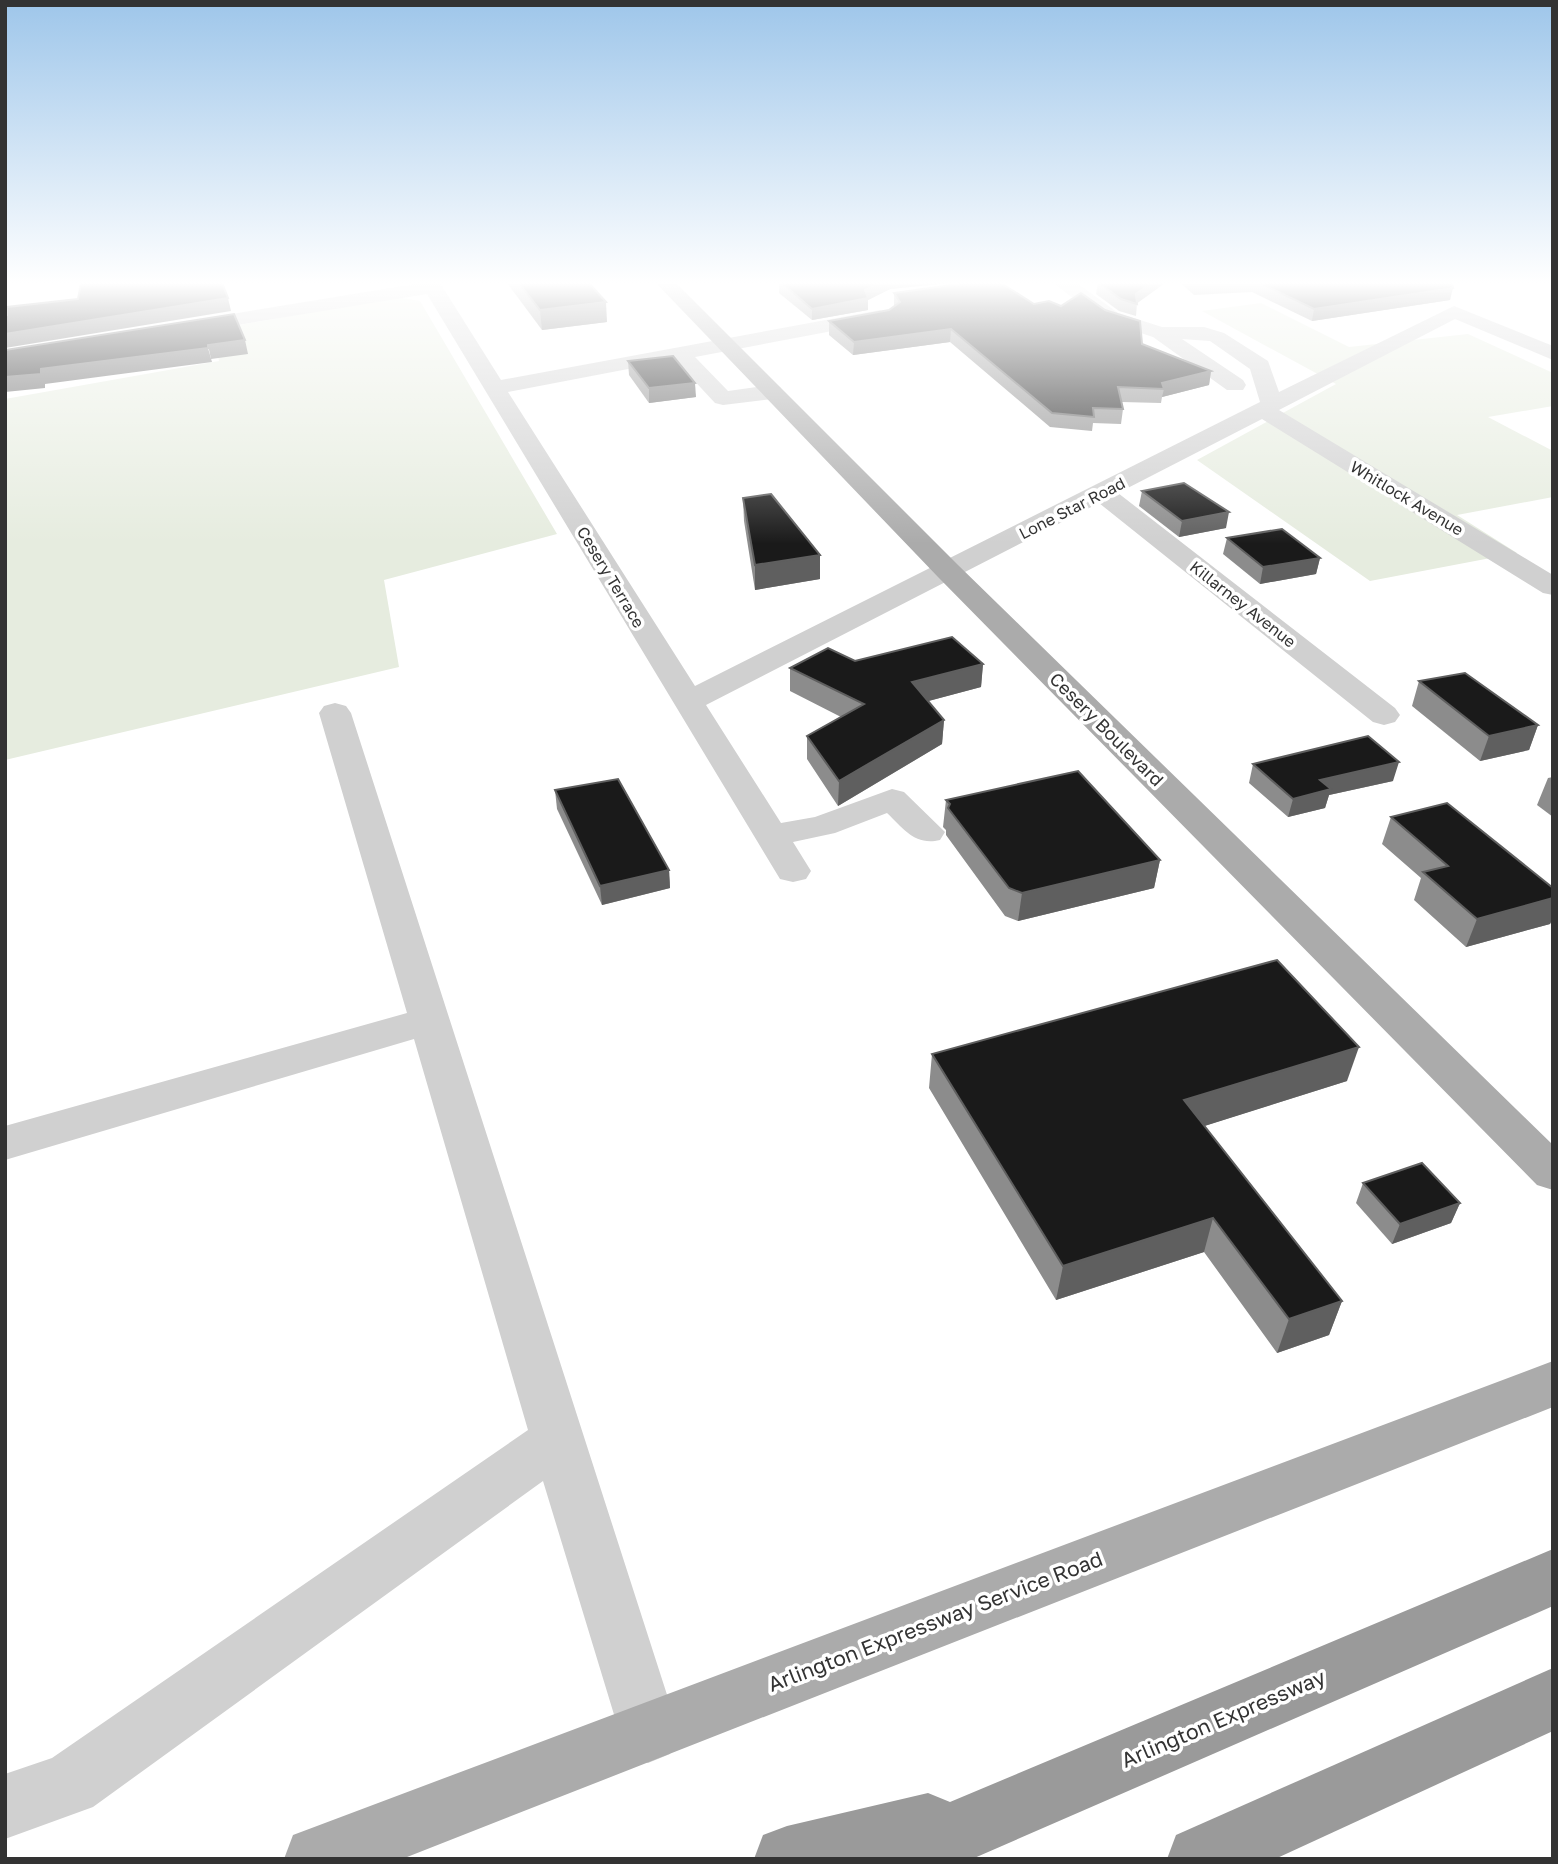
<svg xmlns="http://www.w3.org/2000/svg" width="1558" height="1864" viewBox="0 0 1558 1864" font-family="'Golos Text',sans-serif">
  <rect width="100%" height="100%" fill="#fff"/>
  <g fill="#e6ecdf">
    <path d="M396 297 420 301 557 534 384 580 399 667 5 760V399L219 361 212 330Z"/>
    <path d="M1261 303 1349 347 1468 334 1553 373V406L1488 417 1553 451V497L1457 515 1517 553 1370 581 1197 460 1336 384 1202 311Z"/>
  </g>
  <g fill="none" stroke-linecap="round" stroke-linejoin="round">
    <g fill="#d0d0d0" fill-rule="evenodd">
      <path d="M421 283H440L501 380 880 310 890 316 880 322 695 357 728 391 772 385 780 387 783 392 780 397 772 399 723 405 715 403 675 360 508 392 695 686 1260 402 1250 369 1210 341 1182 339 1243 380 1246 385 1243 390H1227L1153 337 1104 321 1053 283H1077L1118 313 1162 327H1204L1224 333 1268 361 1279 392 1454 306 1553 346V360L1455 319 1279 410 1553 575V595L1543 593 1262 419 1118 493 1395 708 1400 715 1395 722 1384 725 1373 722 1099 503 706 705 781 823 815 817 892 789 904 792 945 832 940 840C915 846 904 829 887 813L835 833 793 842 811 871 806 879 793 882 780 879 427 294 183 334 173 328 183 322Z"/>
      <path d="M335 703 346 706 351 713 679 1732 670 1754 648 1763 626 1754 543 1481 93 1807 5 1839V1774L52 1758 528 1430 414 1039 5 1160V1126L407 1013 319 713 324 706Z"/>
    </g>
    <g fill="#ababab" fill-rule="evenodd">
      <path d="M656 283H676L958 565 1553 1145V1190L1537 1185 938 577Z"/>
      <path d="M1553 1361V1407L402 1859H284L293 1835 317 1826Z"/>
    </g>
    <g fill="#9a9a9a" fill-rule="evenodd">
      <path d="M1553 1549V1606L972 1859H754L763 1835 787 1826 928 1793 950 1802Z"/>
      <path d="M1553 1668V1731L1275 1859H1167L1176 1835Z"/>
    </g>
  </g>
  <g fill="#8c8c8c">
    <path d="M507 283H589L607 322 542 330Z"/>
    <path d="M779 283H949L890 289 868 300V310L812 320 779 293Z"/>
    <path d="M1098 283H1165L1137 303 1136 316 1119 311 1096 294Z"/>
    <path d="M1181 283H1452L1450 300 1312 321 1252 292 1194 295Z"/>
    <path d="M894 293 1034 304 1142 344 1211 371 1209 385 1162 397 1161 403 1122 402 1123 409 1121 424 1093 423 1092 431 1050 427 950 342 853 355 829 335V321L889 310 894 307Z"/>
    <path d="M628 361 696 397 649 403 629 375Z"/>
    <path d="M1142 491 1226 528 1179 537 1139 506Z"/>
    <path d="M743 498 820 579 755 590 744 521Z"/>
    <path d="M1227 538 1320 558 1316 574 1260 584 1223 554Z"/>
    <path d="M855 661 983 664 981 687 928 701 944 720 942 744 838 806 807 759V736L841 717 790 691V668Z"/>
    <path d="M1419 681 1538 725 1529 750 1480 761 1412 706Z"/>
    <path d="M1253 764 1393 781 1329 795 1325 808 1288 817 1249 783Z"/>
    <path d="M1553 777V817L1537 805 1548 778Z"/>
    <path d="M555 790 669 870 670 888 602 905 557 809Z"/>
    <path d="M946 800 1160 860 1154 888 1018 921 1005 916 946 835V830L943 827Z"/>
    <path d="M1391 817 1553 888V918L1550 924 1466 947 1414 900 1421 878 1382 844Z"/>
    <path d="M932 1054 1347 1081 1204 1126 1342 1301 1329 1335 1277 1353 1204 1252 1056 1300 929 1088Z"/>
    <path d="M1363 1183 1460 1203 1451 1223 1392 1244 1356 1203Z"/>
  </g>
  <g fill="#5f5f5f">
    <path d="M879 283H949L890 289 868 300V310L812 320V309L865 290Z"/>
    <path d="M1151 283H1165L1136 304V294Z"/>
    <path d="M1453 288 1450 300 1312 321 1314 309Z"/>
    <path d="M228 298 231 311 5 348V334Z"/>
    <path d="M606 302 607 322 542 330 540 310Z"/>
    <path d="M951 329 950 342 853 355 854 342Z"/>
    <path d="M245 340 248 354 211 359 208 345Z"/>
    <path d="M208 348 212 362 45 384V388L5 392V377L41 369Z"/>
    <path d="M1211 371 1209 385 1162 397 1164 389 1162 383Z"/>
    <path d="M695 383 696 397 649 403V388Z"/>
    <path d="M1229 512 1226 528 1179 537 1182 521Z"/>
    <path d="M820 555V579L755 590V565Z"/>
    <path d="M1320 558 1316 574 1260 584 1263 567Z"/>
    <path d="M983 664 981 687 910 706 912 682Z"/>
    <path d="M944 720 942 744 838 806 839 781Z"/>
    <path d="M1538 725 1529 750 1480 761 1489 736Z"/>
    <path d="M1399 762 1393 781 1329 795 1325 808 1288 817 1293 799 1320 780Z"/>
    <path d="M1160 860 1154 888 1018 921 1022 893Z"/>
    <path d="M669 870 670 888 602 905 600 886Z"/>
    <path d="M1553 898V918L1550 924 1466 947 1477 919Z"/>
    <path d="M1359 1047 1347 1081 1176 1135 1184 1100Z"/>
    <path d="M1460 1203 1451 1223 1392 1244 1400 1224Z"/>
    <path d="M1213 1218 1204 1252 1056 1300 1063 1266Z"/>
    <path d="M1342 1301 1329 1335 1277 1353 1289 1319Z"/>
  </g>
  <g fill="#1a1a1a" stroke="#5f5f5f" stroke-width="2">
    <path d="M81 283H222L228 298 5 334V315H7V307L78 299Z"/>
    <path d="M519 283H589L606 302 540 310Z"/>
    <path d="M782 283H879L865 290 868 298 812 309Z"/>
    <path d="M966 283H1001L1034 304 1049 301 1061 306 1081 293 1105 310 1140 321 1142 344 1211 371 1162 383 1164 389 1118 387 1123 409 1093 408 1094 417 1052 413 951 329 854 342 829 321 889 310 900 302 894 293Z"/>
    <path d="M1099 283H1151L1136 294 1137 304 1121 299Z"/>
    <path d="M1260 283H1452L1453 288 1314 309Z"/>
    <path d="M234 314 245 340 208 345V348L41 369V374L5 377V350Z"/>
    <path d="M673 356 695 383 649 388 628 361Z"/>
    <path d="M1184 483 1229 512 1182 521 1142 491Z"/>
    <path d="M771 494 820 555 755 565 743 498Z"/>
    <path d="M1282 529 1320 558 1263 567 1227 538Z"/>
    <path d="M952 637 983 664 912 682 944 720 839 781 807 736 864 704 790 668 828 648 855 661Z"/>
    <path d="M1465 673 1538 725 1489 736 1419 681Z"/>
    <path d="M1368 736 1399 762 1320 780 1331 789 1293 799 1253 764Z"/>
    <path d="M1078 771 1160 860 1022 893 1009 888 948 808 950 804 946 800Z"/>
    <path d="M618 779 669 870 600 886 555 790Z"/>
    <path d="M1447 803 1553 888V898L1477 919 1423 872 1448 866 1391 817Z"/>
    <path d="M1277 960 1359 1047 1184 1100 1342 1301 1289 1319 1213 1218 1063 1266 932 1054Z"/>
    <path d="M1422 1163 1460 1203 1400 1224 1363 1183Z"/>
  </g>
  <linearGradient id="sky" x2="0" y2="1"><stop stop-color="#9ec6ea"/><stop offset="0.52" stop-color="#fff"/><stop offset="1" stop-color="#fff" stop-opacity="0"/></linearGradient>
  <rect width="1558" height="544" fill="url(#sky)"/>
  <g text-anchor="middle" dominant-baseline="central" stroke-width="7" stroke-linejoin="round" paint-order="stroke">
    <g font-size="16" fill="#333" stroke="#fff">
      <text transform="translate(1407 498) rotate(31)">Whitlock Avenue</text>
      <text transform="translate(1072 508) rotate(-27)">Lone Star Road</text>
      <text transform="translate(611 577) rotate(59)">Cesery Terrace</text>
      <text transform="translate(1243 604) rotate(38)">Killarney Avenue</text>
    </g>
    <g font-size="18" fill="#333" stroke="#fff">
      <text transform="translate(1107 729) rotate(45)">Cesery Boulevard</text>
    </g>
    <g font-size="21" fill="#333" stroke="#fff">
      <text transform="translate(935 1621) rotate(-21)">Arlington Expressway Service Road</text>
      <text transform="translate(1223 1718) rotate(-23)">Arlington Expressway</text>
    </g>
  </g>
  <rect width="1558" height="1864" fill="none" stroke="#333333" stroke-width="14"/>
</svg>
